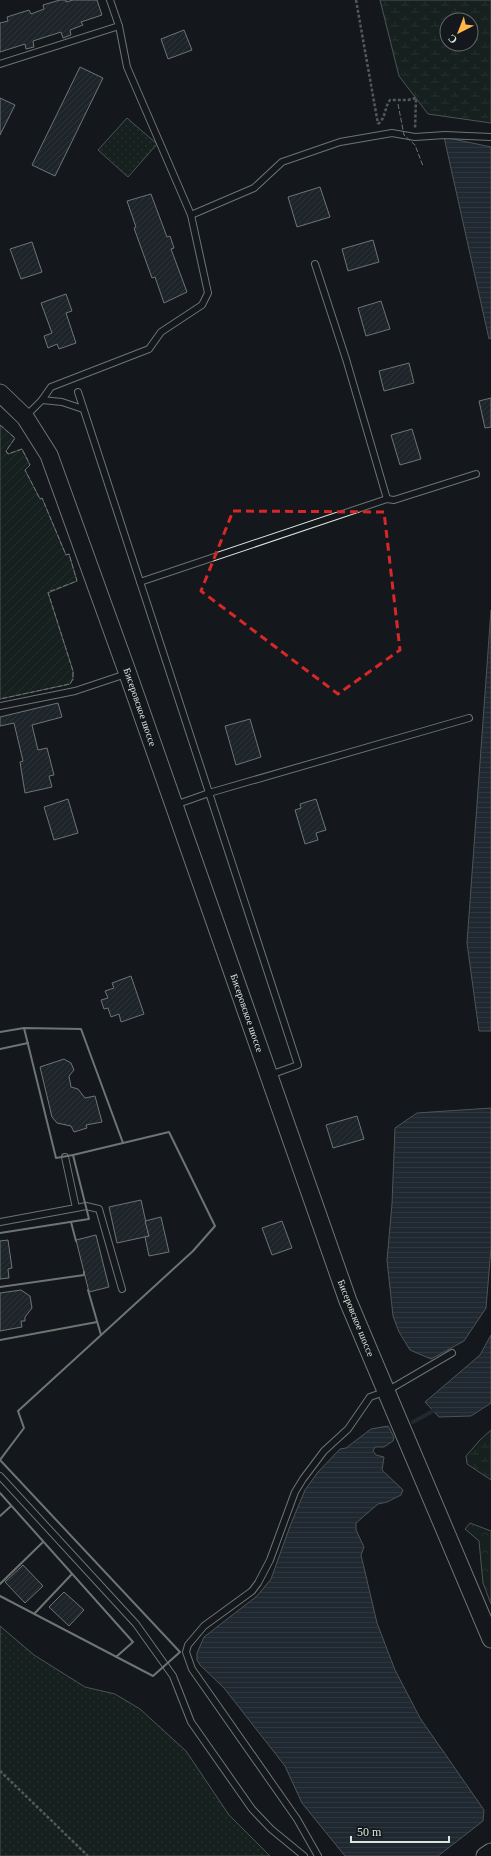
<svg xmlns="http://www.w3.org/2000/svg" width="491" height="1856" viewBox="0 0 491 1856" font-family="Georgia,serif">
  <defs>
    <pattern id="grass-dots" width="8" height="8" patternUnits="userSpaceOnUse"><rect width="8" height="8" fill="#1a2d24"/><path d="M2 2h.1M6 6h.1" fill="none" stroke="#3b4b43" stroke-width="1.8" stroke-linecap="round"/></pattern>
    <pattern id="forest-crowns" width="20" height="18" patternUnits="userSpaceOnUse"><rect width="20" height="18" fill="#1a2d24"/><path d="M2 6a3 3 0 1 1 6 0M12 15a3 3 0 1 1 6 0" fill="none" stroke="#3b4b43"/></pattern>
    <pattern id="wetland-marsh" width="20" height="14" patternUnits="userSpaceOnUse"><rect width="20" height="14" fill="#1a2d24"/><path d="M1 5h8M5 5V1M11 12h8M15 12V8" fill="none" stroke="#3b4b43"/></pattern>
    <pattern id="garden-furrows" width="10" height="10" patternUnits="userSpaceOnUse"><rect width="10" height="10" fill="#1a2d24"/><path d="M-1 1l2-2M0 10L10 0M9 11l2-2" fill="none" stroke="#3b4b43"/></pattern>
    <pattern id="water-rules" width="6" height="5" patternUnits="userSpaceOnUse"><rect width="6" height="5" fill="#2f3f4d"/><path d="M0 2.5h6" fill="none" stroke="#4c5b66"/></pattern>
    <pattern id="building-hatch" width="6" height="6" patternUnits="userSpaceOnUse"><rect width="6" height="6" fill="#2c363c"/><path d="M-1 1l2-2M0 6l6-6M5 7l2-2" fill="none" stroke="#4a5358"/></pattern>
  </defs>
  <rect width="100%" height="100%" fill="#14181c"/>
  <g fill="url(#grass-dots)" stroke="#939e99">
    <path d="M127 118 157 144 128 177 98 150Z"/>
    <path d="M0 1626 34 1655 85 1687 115 1694 140 1709 186 1751 229 1815 270 1856H0Z"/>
  </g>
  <path fill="url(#forest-crowns)" stroke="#939e99" d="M470 1523 491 1531V1604L483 1583 479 1541 465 1529Z"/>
  <g fill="url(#wetland-marsh)" stroke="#939e99" fill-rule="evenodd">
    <path d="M380 0H491V123L428 114 399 76ZM447 20H471V44H447Z"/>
    <path d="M491 1430V1480L467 1464 466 1456 480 1440Z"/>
  </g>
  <path fill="url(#garden-furrows)" stroke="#939e99" d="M0 425 15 438 6 451 8 454 22 449 30 465 25 470 40 499 42 498 66 555 69 554 77 581 48 593 73 671V679L70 684 0 699Z"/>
  <g fill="url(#water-rules)" stroke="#939e99">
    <path d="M444 137 491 147V338L489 339Z"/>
    <path d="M491 610V1031H479L467 943Z"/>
    <path d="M491 1108V1248L486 1308 464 1341 431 1359 410 1350 399 1332 393 1316 387 1260 392 1204 395 1128 417 1113Z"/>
    <path d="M491 1335V1403L471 1416 439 1417 425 1402 480 1355Z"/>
    <path d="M388 1426 394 1437 393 1441 384 1447H375L373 1451 376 1455 384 1457 382 1470 403 1490 401 1495 387 1502 378 1504 356 1523V1530L364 1547 361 1555 377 1623 395 1670 420 1718 484 1810 483 1821 438 1856H345L302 1803 285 1766 224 1688 200 1665 197 1660V1653L204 1637 257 1596 271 1579 290 1526 305 1490 318 1472 340 1449 346 1448 371 1429Z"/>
  </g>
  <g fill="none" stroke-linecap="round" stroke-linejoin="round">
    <path stroke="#2f3f4d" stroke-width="4" d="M413 1422 433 1411"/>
  </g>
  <g fill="url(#building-hatch)" stroke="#d8e6dc">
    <path d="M60 0H66V2L73 0H97L102 15 81 22 83 25 70 30 71 35 63 38 61 32 33 41 34 47 26 49 25 44 0 52V23L8 21 7 17 29 10 31 14 44 9 43 5Z"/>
    <path d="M184 30 192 50 168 59 161 39Z"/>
    <path d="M80 67 103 78 55 176 32 165Z"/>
    <path d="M0 98 15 105 0 135Z"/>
    <path d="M320 187 330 217 297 227 288 197Z"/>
    <path d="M151 194 167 237 170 236 174 248 171 249 187 292 164 303 155 277 152 278 134 228 136 227 127 201Z"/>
    <path d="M373 240 379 262 348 271 342 249Z"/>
    <path d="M32 242 42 272 21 279 10 249Z"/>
    <path d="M66 294 72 311 66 313 76 343 59 349 57 344 48 348 44 336 52 333 41 303Z"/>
    <path d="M381 301 390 329 366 336 358 308Z"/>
    <path d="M409 363 414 383 384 391 379 371Z"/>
    <path d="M491 398V427L485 428 479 401Z"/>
    <path d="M412 429 421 459 400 465 391 435Z"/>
    <path d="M58 703 62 717 32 725 38 750 47 748 54 775 49 776 52 787 25 793 20 762 23 761 14 723 0 726V717Z"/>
    <path d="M250 719 261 757 236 765 225 726Z"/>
    <path d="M68 799 78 833 54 840 44 807Z"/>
    <path d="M316 799 326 830 316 833 318 840 305 844 295 810 301 808 300 804Z"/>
    <path d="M131 976 144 1014 121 1022 119 1014 111 1017 108 1008 104 1009 101 1000 108 998 105 991 114 988 112 983Z"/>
    <path d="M64 1059 71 1063 74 1070 69 1076 71 1087 78 1089 85 1098 95 1096 102 1122 86 1125 87 1128 74 1132 71 1126 57 1123 52 1117 40 1067Z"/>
    <path d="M357 1116 364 1139 333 1148 326 1125Z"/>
    <path d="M141 1200 149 1236 117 1243 109 1207Z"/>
    <path d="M161 1217 169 1252 149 1256 145 1237 149 1236 145 1221Z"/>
    <path d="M282 1221 292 1248 272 1255 262 1228Z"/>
    <path d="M96 1235 109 1287 89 1292 76 1240Z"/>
    <path d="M8 1240 12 1268 8 1269 9 1278 0 1279V1241Z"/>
    <path d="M21 1290 30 1296 32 1308 25 1317V1321H21L22 1327 0 1331V1293Z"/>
    <path d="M23 1565 43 1586 25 1603 5 1582Z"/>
    <path d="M64 1592 84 1610 69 1626 49 1607Z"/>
  </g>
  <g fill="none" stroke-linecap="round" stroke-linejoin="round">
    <g stroke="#d8e6dc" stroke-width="8">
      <g id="lane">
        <path d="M0 64 119 26"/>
        <path d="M191 215 254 188 282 162 340 142 392 133 415 137 445 135 491 137"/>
        <path d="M315 264 346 359 387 499"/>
        <path d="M78 392 298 1065 270 1075"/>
        <path d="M42 400 62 402 83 409"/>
        <path d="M26 416 42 400 51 387 149 349 161 332 202 305 208 293 191 215 127 67 119 26 110 0"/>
        <path d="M140 582 387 499 394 500 476 474"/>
        <path d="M0 706 75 691 126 674"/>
        <path d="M175 805 209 793 469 718"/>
        <path d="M76 1208 86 1206 99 1209 122 1289"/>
        <path d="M0 1222 76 1208 65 1157"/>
        <path d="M0 1476 136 1624 173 1676 191 1722 252 1809 271 1829 304 1856"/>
        <path d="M318 1856 297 1819 192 1669 186 1652 188 1645 204 1626 252 1591 258 1583 270 1560 295 1492 303 1479 324 1451 348 1429 370 1397 387 1391 452 1353"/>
      </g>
    </g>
    <g stroke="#d8e6dc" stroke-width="19">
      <g id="secondary">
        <path d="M0 393 25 417 49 455 128 674 348 1301 491 1639"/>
        <path d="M485 1856 491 1852"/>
      </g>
    </g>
    <g stroke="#9da8a2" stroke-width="2.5" stroke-dasharray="3 2" stroke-linecap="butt">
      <path d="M356 0 378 124"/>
      <path d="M378 124C386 118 384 108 390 100H408L416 98 415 129"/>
      <path d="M0 1771 88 1856"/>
    </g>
    <use href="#lane" stroke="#14181c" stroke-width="6"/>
    <use href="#secondary" stroke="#14181c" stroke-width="17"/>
    <g stroke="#d8e6dc" stroke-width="1" stroke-dasharray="5 2" stroke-linecap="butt">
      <path d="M398 104 404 135 415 145 423 166"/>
      <path d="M0 425 15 438 6 451 8 454 22 449 30 465 25 470 40 499 42 498 66 555 69 554 77 581 48 592 73 671V679L70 684 0 699"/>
    </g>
    <g stroke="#d8e6dc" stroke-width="2">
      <path d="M24 1028 56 1158 73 1155"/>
      <path d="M0 1032 24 1028 81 1029 123 1143 169 1132 215 1226 193 1251 18 1411 24 1428 0 1460 180 1652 153 1676 0 1596"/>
      <path d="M0 1049 28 1043"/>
      <path d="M71 1222 76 1241"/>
      <path d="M0 1233 89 1219 73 1155 123 1143"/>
      <path d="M0 1287 84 1275V1272"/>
      <path d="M88 1290 101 1335"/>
      <path d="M0 1340 97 1322"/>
      <path d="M0 1493 133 1642 116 1657"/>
      <path d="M0 1516 11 1506"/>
      <path d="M0 1584 43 1542"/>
      <path d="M35 1613 72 1574"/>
    </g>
  </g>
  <path d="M0 0H491V1856H0ZM233 511 384 512 400 650 338 694 201 591Z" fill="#14181c" fill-opacity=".55" fill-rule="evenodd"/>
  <path fill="none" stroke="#d62828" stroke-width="3" stroke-dasharray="8 5" stroke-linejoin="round" d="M233 511 384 512 400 650 338 694 201 591Z"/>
  <g text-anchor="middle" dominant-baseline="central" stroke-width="3" stroke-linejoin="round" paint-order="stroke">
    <g font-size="10" fill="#d8e6dc" stroke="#14181c">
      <text transform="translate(140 707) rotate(71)">Бисеровское шоссе</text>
      <text transform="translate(247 1013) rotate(71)">Бисеровское шоссе</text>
      <text transform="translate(356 1318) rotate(68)">Бисеровское шоссе</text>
    </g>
  </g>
  <g transform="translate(459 32) rotate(222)"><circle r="19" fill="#14181c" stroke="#626a69"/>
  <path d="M0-3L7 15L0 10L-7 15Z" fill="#ffb74d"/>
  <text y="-6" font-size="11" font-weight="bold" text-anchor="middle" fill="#d8e6dc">С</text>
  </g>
  <path d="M351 1836v6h98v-6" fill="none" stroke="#d8e6dc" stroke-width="2"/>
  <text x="357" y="1836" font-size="12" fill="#d8e6dc" stroke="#14181c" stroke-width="3" paint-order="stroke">50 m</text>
</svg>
